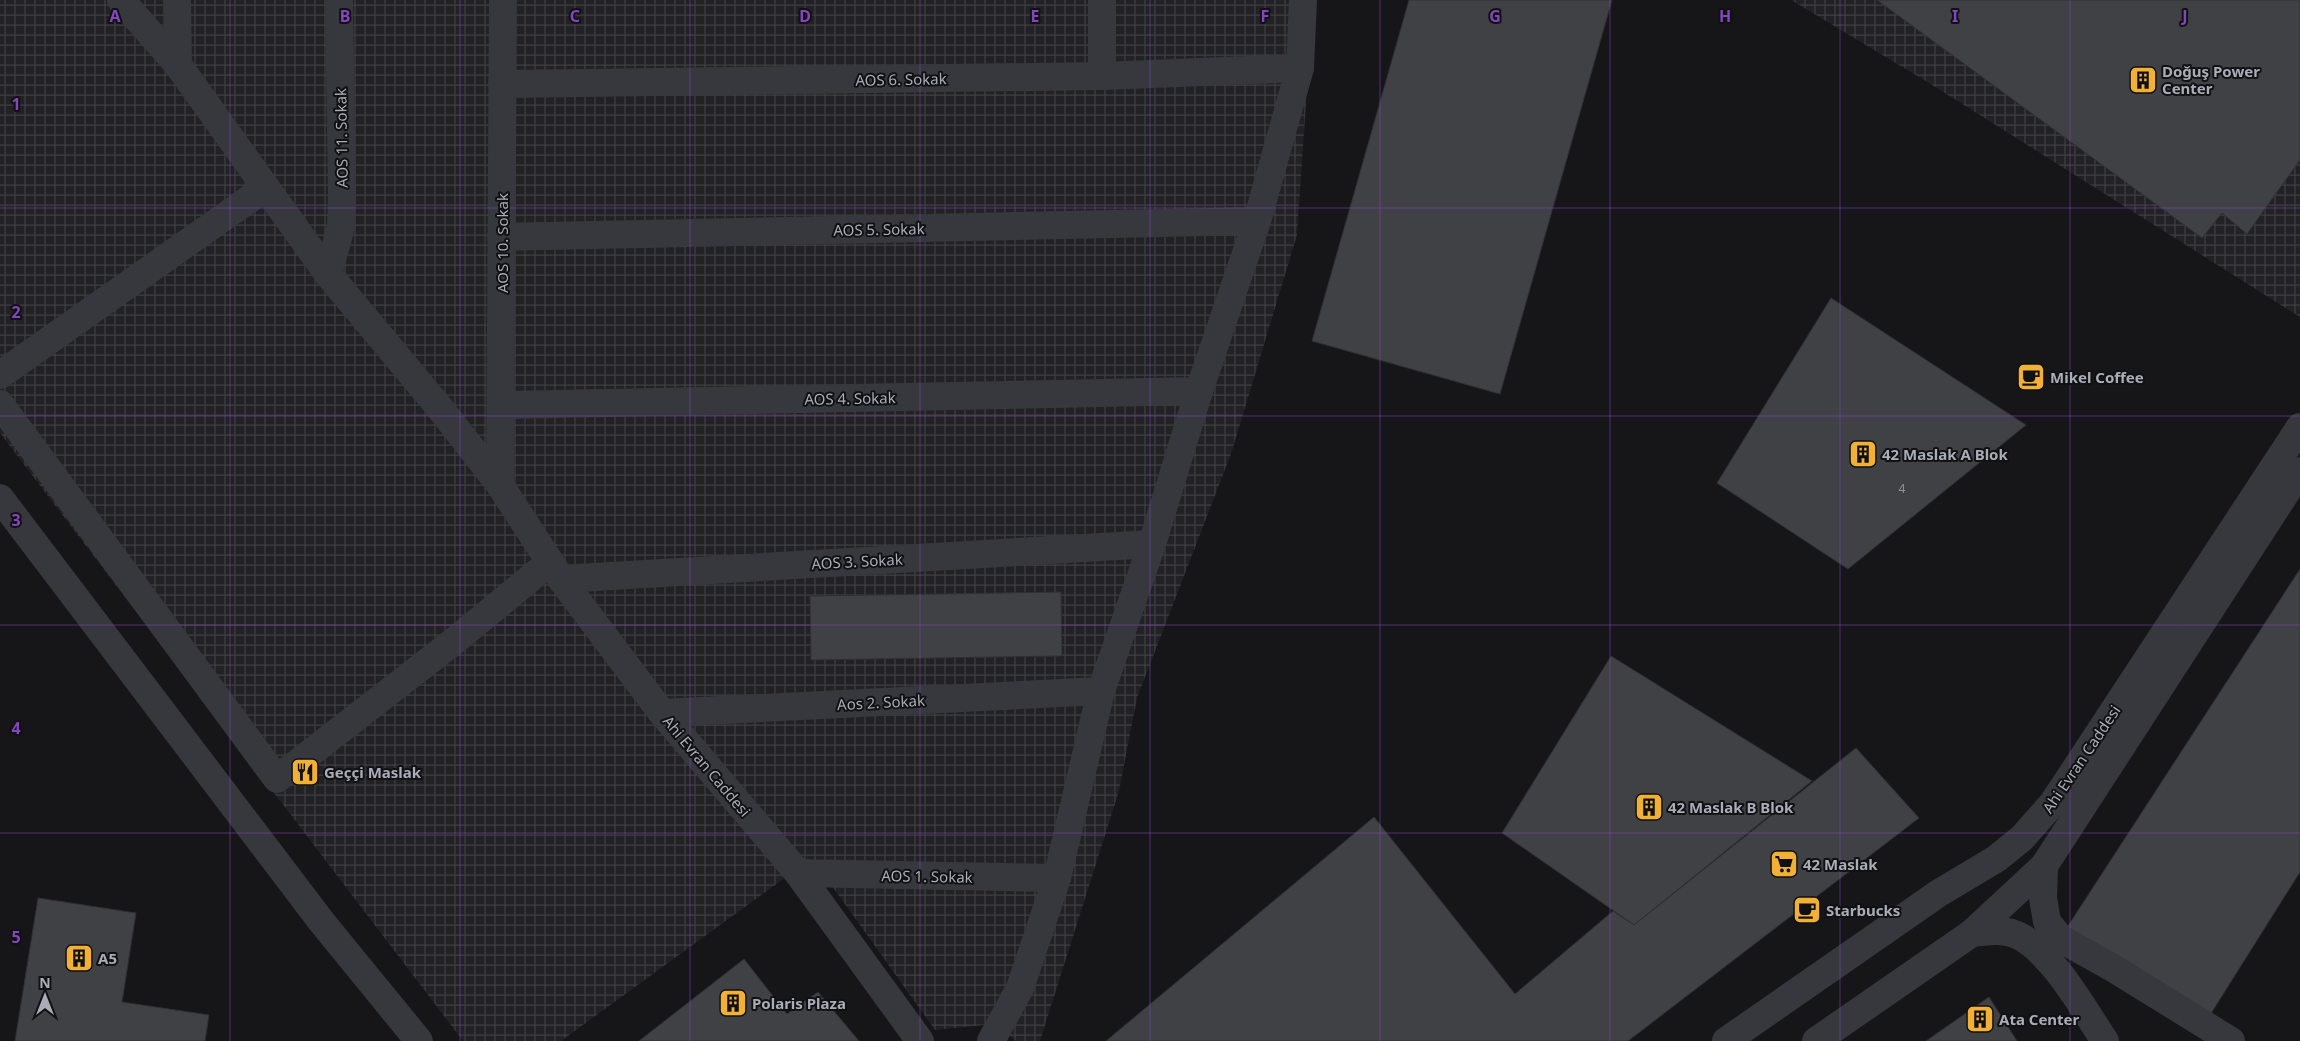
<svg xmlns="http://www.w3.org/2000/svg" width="2300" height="1041" viewBox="0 0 2300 1041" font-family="'Noto Sans',sans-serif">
  <defs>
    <pattern id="industrial-grid" width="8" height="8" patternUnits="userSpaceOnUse" patternTransform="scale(1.25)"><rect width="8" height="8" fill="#222225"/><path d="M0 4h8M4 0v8" fill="none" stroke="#3f3f43"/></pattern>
  </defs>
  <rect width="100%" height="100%" fill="#161618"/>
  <g fill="url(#industrial-grid)">
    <path d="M0 0H1313L1297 235 1231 454 1137 698 1119 791 1040 1041H1016L994 1024 935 1030 812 858 561 1041H463L0 433Z"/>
    <path d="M1791 0H2300V317L1929 83Z"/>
  </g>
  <g fill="#404145" stroke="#303034">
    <path d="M1409 0H1612L1500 394 1312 341Z"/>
    <path d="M1877 0H2300V160L2247 234 2222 213 2202 238Z"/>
    <path d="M1831 298 2026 425 1848 569 1717 483Z"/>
    <path d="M2300 569V872L2210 1015 2066 929Z"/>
    <path d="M1061 592 1062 656 811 660 810 596Z"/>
    <path d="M1611 656 1812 781 1634 925 1502 833Z"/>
    <path d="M1856 748 1919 818 1628 1041H1106L1374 817 1515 994 1613 911 1634 925Z"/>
    <path d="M38 898 136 913 122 1002 209 1015 205 1041H15Z"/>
    <path d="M744 959 787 1014 818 992 859 1041H639Z"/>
    <path d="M1989 997 2017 1041H1926Z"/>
  </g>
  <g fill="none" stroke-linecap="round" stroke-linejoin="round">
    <g stroke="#37383d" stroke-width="28">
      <path d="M121 0 178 65 328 274 439 407 500 485 561 579 662 713 798 873 920 1041"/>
      <path d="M177 0 178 65"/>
      <path d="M1102 76V0"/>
      <path d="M502 84 1102 76 1300 68"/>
      <path d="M501 237 1257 221"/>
      <path d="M328 274 341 227 342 194 339 0"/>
      <path d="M0 375 265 188"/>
      <path d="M0 404 277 779 453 642 550 562"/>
      <path d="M502 405 1199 391"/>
      <path d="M500 485 503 0"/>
      <path d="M0 498 321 921 419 1041"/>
      <path d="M561 579 1152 544"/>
      <path d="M662 713 1101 691"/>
      <path d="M2044 866 2043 898 2047 922 2061 939 2113 968 2231 1041"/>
      <path d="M798 873 1057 878"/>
      <path d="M1972 933C1988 931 2006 928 2021 937 2054 955 2084 1010 2105 1041"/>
      <path d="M991 1041 1020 988 1057 878 1101 691 1152 544 1199 391 1257 221 1300 68 1303 0"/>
      <path d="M1726 1041 1939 893 1996 859 2022 838 2053 803 2300 427"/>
      <path d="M1816 1041 1972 933 2044 866 2300 471"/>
    </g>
  </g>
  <path fill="none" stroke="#8446be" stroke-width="1" stroke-opacity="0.55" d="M230 0V1041M460 0V1041M690 0V1041M920 0V1041M1150 0V1041M1380 0V1041M1610 0V1041M1840 0V1041M2070 0V1041M0 208H2300M0 416H2300M0 625H2300M0 833H2300"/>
  <defs>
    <g id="building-square" transform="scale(1.4375)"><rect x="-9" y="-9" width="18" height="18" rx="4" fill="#f2b134" stroke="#111113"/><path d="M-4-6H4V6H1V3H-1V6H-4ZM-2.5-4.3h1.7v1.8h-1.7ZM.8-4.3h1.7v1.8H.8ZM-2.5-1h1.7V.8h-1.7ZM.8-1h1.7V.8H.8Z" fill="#111"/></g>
    <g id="cafe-square" transform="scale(1.4375)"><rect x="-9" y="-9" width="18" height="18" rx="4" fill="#f2b134" stroke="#111113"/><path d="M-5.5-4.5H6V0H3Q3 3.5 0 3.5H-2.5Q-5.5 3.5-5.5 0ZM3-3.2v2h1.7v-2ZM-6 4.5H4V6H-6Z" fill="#111"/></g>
    <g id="restaurant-square" transform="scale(1.4375)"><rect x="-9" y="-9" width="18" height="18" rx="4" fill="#f2b134" stroke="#111113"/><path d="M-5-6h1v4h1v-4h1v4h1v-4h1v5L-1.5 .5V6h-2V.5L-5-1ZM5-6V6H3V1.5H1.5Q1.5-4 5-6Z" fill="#111"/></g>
    <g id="supermarket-square" transform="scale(1.4375)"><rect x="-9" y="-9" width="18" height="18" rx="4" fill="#f2b134" stroke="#111113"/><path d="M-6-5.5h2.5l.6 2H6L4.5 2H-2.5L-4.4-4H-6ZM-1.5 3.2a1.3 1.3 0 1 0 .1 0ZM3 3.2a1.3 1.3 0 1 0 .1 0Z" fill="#111"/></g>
  </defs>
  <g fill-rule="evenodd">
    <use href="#building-square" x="2143" y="80"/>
    <use href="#cafe-square" x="2031" y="377"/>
    <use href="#building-square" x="1863" y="454"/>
    <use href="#restaurant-square" x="305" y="772"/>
    <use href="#building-square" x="1649" y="807"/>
    <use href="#supermarket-square" x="1784" y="864"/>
    <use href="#cafe-square" x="1807" y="910"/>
    <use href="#building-square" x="79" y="958"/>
    <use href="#building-square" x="733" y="1003"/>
    <use href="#building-square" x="1980" y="1019"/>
  </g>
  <g text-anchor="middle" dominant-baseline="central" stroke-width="4" stroke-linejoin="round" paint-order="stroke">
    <g font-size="12" fill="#8e929b">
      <text x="1902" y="488">4</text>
    </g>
    <g font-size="15" font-weight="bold" fill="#a8adb8" stroke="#111113" text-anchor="start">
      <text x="2162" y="71">Doğuş Power<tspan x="2162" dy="17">Center</tspan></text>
      <text x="2050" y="377">Mikel Coffee</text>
      <text x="1882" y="454">42 Maslak A Blok</text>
      <text x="324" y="772">Geççi Maslak</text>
      <text x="1668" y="807">42 Maslak B Blok</text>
      <text x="1803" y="864">42 Maslak</text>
      <text x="1826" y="910">Starbucks</text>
      <text x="98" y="958">A5</text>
      <text x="752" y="1003">Polaris Plaza</text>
      <text x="1999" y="1019">Ata Center</text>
    </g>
    <g font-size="15" fill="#a8adb8" stroke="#111113">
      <text transform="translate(901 79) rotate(-1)">AOS 6. Sokak</text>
      <text transform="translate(341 138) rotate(-91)">AOS 11. Sokak</text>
      <text transform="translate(879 229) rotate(-1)">AOS 5. Sokak</text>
      <text transform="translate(502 243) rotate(-90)">AOS 10. Sokak</text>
      <text transform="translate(850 398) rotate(-1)">AOS 4. Sokak</text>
      <text transform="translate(857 561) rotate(-3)">AOS 3. Sokak</text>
      <text transform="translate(881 702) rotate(-3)">Aos 2. Sokak</text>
      <text transform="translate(2081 759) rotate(-56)">Ahi Evran Caddesi</text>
      <text transform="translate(707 766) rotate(50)">Ahi Evran Caddesi</text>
      <text transform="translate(927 876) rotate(1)">AOS 1. Sokak</text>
    </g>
  </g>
  <g font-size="16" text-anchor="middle" font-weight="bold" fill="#8446be" stroke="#111113" stroke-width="4" stroke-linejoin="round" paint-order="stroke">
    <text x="115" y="22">A</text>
    <text x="345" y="22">B</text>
    <text x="575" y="22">C</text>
    <text x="805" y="22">D</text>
    <text x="1035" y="22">E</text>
    <text x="1265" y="22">F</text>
    <text x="1495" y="22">G</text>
    <text x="1725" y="22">H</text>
    <text x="1955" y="22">I</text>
    <text x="2185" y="22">J</text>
    <text x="16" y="110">1</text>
    <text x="16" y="318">2</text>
    <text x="16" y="526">3</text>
    <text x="16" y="734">4</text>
    <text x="16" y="943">5</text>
  </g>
  <g transform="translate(45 996)" stroke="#111113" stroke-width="4" paint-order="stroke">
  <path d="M0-4L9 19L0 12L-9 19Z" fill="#a8adb8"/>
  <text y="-8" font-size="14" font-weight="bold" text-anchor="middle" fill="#a8adb8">N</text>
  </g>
</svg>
